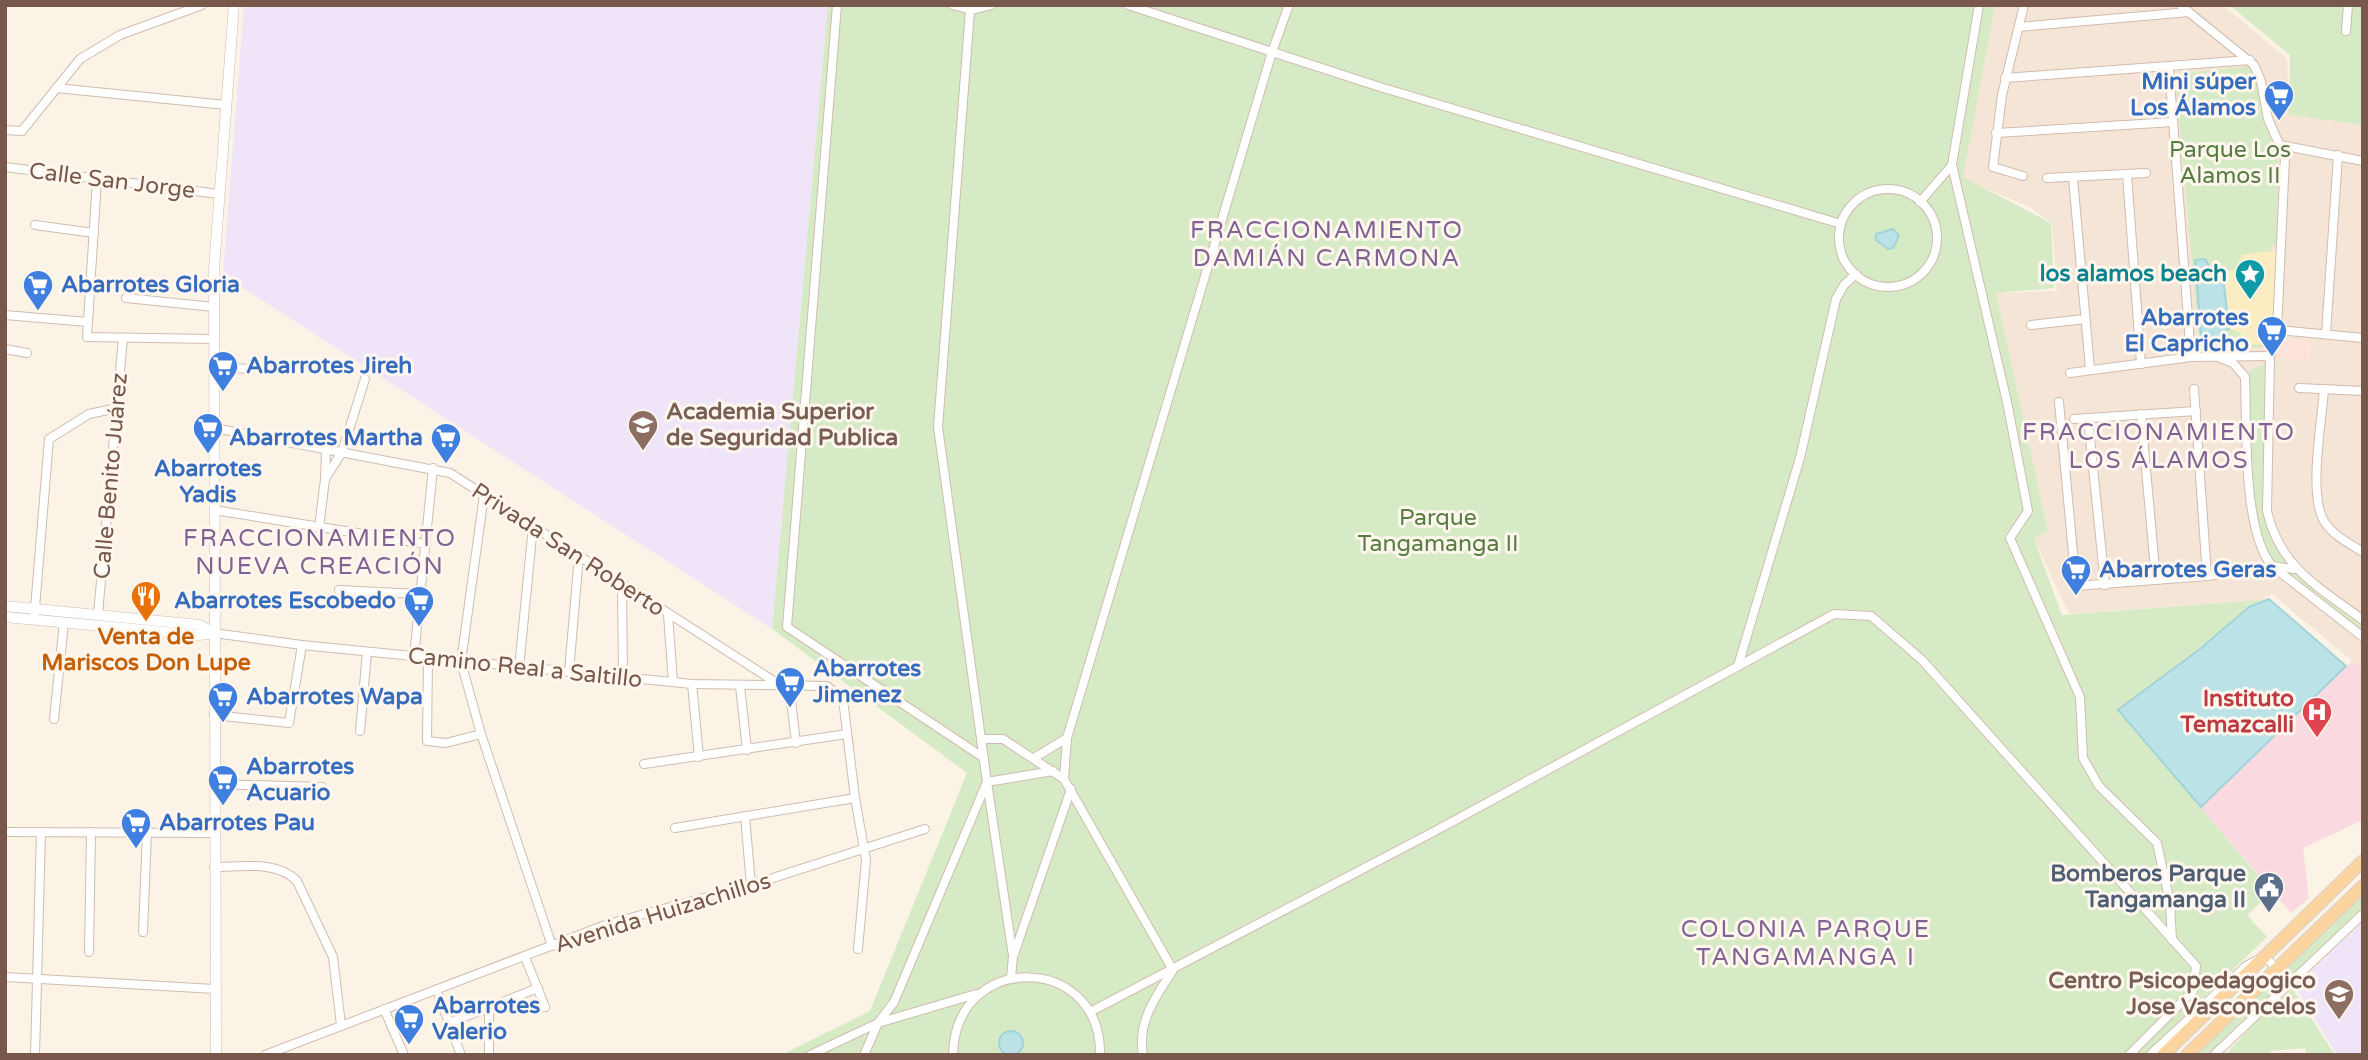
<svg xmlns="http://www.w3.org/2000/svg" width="2368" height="1060" viewBox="0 0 2368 1060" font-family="'Varela Round',sans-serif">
  <rect width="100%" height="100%" fill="#fcf3e7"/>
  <path fill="#f4e5d6" d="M1995 5H2223L2287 59 2289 115 2363 125V670L2272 594 2261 600 2069 614 2034 539 2048 531 1996 293 2057 291 2052 223 2029 207 1962 178Z"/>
  <path fill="#fde3db" d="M2279 338 2311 341 2309 362 2277 357Z"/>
  <g fill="#f0e4f9">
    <path d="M244 5H828L772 629 223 275Z"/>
    <path d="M2363 921V1055H2337L2295 987Z"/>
  </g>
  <path fill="#fadae0" d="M2352 661 2363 670V820L2303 848 2309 898 2291 913 2200 807Z"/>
  <g fill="#d6ebc5">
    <path d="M828 5H1995L1963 177 2051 223 2054 288 1996 293 2048 531 2034 539 2062 615 2261 600 2118 710 2272 892 2247 915 2267 937 2144 1055H781L870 1011 967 773 772 629Z"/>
    <path d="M2229 5H2363V125L2289 115 2290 55Z"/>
    <path d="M2251 66 2278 155 2277 245 2272 246 2265 347 2200 351 2175 74Z"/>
    <path d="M2265 364V517L2287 567 2363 625V636C2335 614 2302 595 2277 570 2245 538 2251 418 2249 371Z"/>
    <path d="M2363 892V914L2292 983 2282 971Z"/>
    <path d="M2271 975 2283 986 2212 1055H2191Z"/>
    <path d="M2290 985 2335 1055 2306 1053 2305 1048 2271 1051 2269 1043 2271 1055H2225Z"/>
  </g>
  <path fill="#fcecc2" d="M2279 250 2270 345 2249 344 2243 335 2230 328 2224 273 2235 269 2242 255Z"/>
  <g fill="#bbe3e7" stroke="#a1d3d8" stroke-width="2">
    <path d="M1893 229 1899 236 1893 248 1888 249 1876 240V234Z"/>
    <path d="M2205 259 2210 268 2223 278 2229 328 2220 336 2219 347 2202 348 2195 260Z"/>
    <path d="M2269 599 2346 666 2201 807 2118 710 2201 648 2249 607Z"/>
    <circle cx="1011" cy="1043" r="12"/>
  </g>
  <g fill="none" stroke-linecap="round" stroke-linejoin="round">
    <g stroke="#d1bcaf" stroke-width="10">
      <g id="minor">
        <path d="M837 5 787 627 984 758"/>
        <path d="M953 5 972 10 991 5"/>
        <path d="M1128 5 1380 87 1841 224"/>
        <path d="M2180 5 2254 65 2261 81 2268 119 2285 157 2277 330 2270 356 2267 511C2280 568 2319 587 2363 620"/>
        <path d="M2019 27 2189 12"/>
        <path d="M2346 31 2348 5"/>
        <path d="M2169 68 2191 357"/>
        <path d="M2005 78 2250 60"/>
        <path d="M56 88 226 105"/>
        <path d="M5 130 22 131 80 59 120 35 202 5"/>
        <path d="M1996 133 2173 122"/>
        <path d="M2280 145 2363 161"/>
        <path d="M1952 165 2007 402 2028 511 2010 538 2080 697 2083 758 2099 786 2157 843 2170 903 2172 940"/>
        <path d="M5 167 219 194"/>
        <path d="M2127 174 2141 364"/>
        <path d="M2023 176 1993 167 2002 95 2024 5"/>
        <path d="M2047 178 2146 173"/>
        <path d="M2073 178 2090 369"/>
        <path d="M97 179 87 337 214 339"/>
        <circle cx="1888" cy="238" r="49"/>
        <path d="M1920 202 1952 165 1979 5"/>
        <path d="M35 225 94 233"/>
        <path d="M126 298 214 307"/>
        <path d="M5 315 88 322"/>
        <path d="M2031 325 2085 319"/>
        <path d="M2277 330 2363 338"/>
        <path d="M2326 334 2338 155"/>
        <path d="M5 349 27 353"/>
        <path d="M2218 357 2233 363 2245 377C2247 424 2242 530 2272 566L2363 637"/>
        <path d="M214 367 250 369"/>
        <path d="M2070 373 2191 357 2270 356"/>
        <path d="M2299 388 2363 391"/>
        <path d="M2194 389 2207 576"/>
        <path d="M2324 389C2322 422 2308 494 2324 521 2332 535 2350 544 2363 552"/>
        <path d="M2059 402 2076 586 2207 576 2272 566 2294 569"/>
        <path d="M2141 414 2156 580"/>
        <path d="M2088 418 2105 585"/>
        <path d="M2074 419 2196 411"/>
        <path d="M214 428 450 473 780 685"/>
        <path d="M325 479 326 450"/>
        <path d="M484 495 461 662 481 734 552 946"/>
        <path d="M214 510 426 544"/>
        <path d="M319 528 325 479 342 452 365 379"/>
        <path d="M622 585 623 678"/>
        <path d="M339 590 420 594"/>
        <path d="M98 614 123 338"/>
        <path d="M668 615 673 682"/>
        <path d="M34 620 49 439 89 414 117 408"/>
        <path d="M214 633 302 645 692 684 827 686 843 699 855 798 866 860 858 949"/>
        <path d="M414 657 433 468"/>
        <path d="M428 658 427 741 446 743 481 734"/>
        <path d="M1738 666 1800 458 1836 299 1844 285 1856 274"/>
        <path d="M519 668 533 526"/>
        <path d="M569 672 579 555"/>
        <path d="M692 684 699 757"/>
        <path d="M789 684 796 743"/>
        <path d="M740 686 747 750"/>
        <path d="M214 715 289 723 302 645"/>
        <path d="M54 719 64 622"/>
        <path d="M360 731 367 652"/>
        <path d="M981 739H1003L1064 779 1173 970C1156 996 1137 1022 1143 1055"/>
        <path d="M1034 758 1067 738"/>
        <path d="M644 764 847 734"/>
        <path d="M1064 779 1067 738 1272 52 1289 5"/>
        <path d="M214 784 322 787"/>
        <path d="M745 816 751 885"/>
        <path d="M675 828 855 798"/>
        <path d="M5 832 214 833"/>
        <path d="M214 867C241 867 277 860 297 881L333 957 341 1025"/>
        <path d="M143 932 147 832"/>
        <path d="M89 952 91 832"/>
        <path d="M1014 954 1071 789"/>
        <path d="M525 957 545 1007"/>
        <path d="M5 977 215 989"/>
        <path d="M1011 978 1013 956 987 782 1053 771"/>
        <path d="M439 996 461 1055"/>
        <path d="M489 1007V1055"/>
        <path d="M384 1009 404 1055"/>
        <path d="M1090 1012 1437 830 1834 614 1871 616 1922 660 2196 966 2193 991 2129 1055"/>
        <path d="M449 1023 538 988"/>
        <path d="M35 1055 41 832"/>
        <path d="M265 1055 608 924 751 885 925 829"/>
        <path d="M810 1055 878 1023 894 1002 987 782 938 427 970 10"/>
        <path d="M864 1055 878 1023 976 994"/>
        <path d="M953 1055C955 950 1102 953 1100 1055"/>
        <path d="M2150 1055 2246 966 2265 956 2290 985"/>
        <path d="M2214 1055 2363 914"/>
      </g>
    </g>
    <g stroke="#d1bcaf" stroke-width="11">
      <g id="tertiary">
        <path d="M5 606 200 625 214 633"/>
        <path d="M5 617 199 635 214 633"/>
        <path d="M216 1055 214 268 234 5"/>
      </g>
    </g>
    <g stroke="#d9d0cd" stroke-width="14">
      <g id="primary">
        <path d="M2163 1055 2363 861"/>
        <path d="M2187 1055 2363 886"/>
      </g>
    </g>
    <use href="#minor" stroke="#fff" stroke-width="8"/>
    <use href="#tertiary" stroke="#fff" stroke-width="10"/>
    <use href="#primary" stroke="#fbd4a0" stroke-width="12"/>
  </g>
  <defs>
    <g id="supermarket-pin" transform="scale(1.575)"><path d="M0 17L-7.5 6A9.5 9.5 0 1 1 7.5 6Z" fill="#3f7fe0" stroke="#fff7ee"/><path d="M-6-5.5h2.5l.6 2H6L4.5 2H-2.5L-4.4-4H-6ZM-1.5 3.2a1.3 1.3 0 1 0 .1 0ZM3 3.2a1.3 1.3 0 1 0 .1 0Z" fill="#fff"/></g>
    <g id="sight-pin" transform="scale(1.575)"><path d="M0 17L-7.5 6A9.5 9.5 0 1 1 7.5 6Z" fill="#0f9aa8" stroke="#fff7ee"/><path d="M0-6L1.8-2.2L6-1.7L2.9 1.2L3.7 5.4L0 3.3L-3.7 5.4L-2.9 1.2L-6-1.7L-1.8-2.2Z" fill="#fff"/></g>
    <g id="university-pin" transform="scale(1.575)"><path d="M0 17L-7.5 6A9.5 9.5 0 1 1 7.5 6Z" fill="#8d6e63" stroke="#fff7ee"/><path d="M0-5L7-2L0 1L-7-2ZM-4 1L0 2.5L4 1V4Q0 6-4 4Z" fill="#fff"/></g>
    <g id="restaurant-pin" transform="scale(1.575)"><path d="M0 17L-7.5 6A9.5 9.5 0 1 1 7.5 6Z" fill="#e8710a" stroke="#fff7ee"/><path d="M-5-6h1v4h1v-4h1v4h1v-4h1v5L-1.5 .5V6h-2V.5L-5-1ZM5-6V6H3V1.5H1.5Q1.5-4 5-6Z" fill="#fff"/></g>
    <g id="hospital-pin" transform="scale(1.575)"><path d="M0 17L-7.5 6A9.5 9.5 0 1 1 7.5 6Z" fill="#e0444e" stroke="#fff7ee"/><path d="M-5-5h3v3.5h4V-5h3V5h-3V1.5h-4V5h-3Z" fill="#fff"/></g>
    <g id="civic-pin" transform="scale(1.575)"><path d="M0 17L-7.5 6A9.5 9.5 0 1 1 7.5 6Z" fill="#5c6f8a" stroke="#fff7ee"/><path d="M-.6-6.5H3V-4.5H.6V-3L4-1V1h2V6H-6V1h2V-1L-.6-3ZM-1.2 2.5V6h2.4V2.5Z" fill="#fff"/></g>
    <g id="school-pin" transform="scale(1.575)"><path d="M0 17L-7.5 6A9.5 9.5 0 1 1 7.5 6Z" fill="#8d6e63" stroke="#fff7ee"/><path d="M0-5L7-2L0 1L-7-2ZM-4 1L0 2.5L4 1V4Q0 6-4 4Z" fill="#fff"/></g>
  </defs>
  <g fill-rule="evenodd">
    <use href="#supermarket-pin" x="2279" y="95"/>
    <use href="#sight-pin" x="2250" y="274"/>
    <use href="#supermarket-pin" x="38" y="285"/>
    <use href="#supermarket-pin" x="2272" y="331"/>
    <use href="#supermarket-pin" x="223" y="366"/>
    <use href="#university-pin" x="643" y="425"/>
    <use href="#supermarket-pin" x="208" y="428"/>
    <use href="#supermarket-pin" x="446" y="438"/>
    <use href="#supermarket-pin" x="2076" y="570"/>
    <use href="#restaurant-pin" x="146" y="596"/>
    <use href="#supermarket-pin" x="419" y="601"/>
    <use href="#supermarket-pin" x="790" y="682"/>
    <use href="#supermarket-pin" x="223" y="697"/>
    <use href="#hospital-pin" x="2317" y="712"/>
    <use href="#supermarket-pin" x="223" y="780"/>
    <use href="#supermarket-pin" x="136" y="823"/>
    <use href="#civic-pin" x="2269" y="887"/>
    <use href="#school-pin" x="2339" y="994"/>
    <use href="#supermarket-pin" x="409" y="1019"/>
  </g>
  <g text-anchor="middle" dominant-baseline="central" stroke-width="6" stroke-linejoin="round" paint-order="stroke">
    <g font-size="23" font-weight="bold" fill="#366cbe" stroke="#fff7ee" text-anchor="start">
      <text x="2256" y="82" text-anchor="end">Mini súper<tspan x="2256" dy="26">Los Álamos</tspan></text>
      <text x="61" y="285">Abarrotes Gloria</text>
      <text x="2249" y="318" text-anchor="end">Abarrotes<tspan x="2249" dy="26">El Capricho</tspan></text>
      <text x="246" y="366">Abarrotes Jireh</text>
      <text x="423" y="438" text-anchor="end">Abarrotes Martha</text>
      <text x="208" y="469" text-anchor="middle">Abarrotes<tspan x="208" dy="26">Yadis</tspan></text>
      <text x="2099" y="570">Abarrotes Geras</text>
      <text x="396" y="601" text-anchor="end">Abarrotes Escobedo</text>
      <text x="813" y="669">Abarrotes<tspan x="813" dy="26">Jimenez</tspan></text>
      <text x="246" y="697">Abarrotes Wapa</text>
      <text x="246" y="767">Abarrotes<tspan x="246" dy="26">Acuario</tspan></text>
      <text x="159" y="823">Abarrotes Pau</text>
      <text x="432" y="1006">Abarrotes<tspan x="432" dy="26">Valerio</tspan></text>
    </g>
    <g font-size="23" fill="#577c42" stroke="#fff7ee">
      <text x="2230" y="150">Parque Los<tspan x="2230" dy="26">Alamos II</tspan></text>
      <text x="1438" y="518">Parque<tspan x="1438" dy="26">Tangamanga II</tspan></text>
    </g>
    <g font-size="23" fill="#77584b" stroke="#fff7ee">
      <text transform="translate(112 181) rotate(7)">Calle San Jorge</text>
      <text transform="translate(111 476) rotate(-85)">Calle Benito Juárez</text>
      <text transform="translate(568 550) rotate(33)">Privada San Roberto</text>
      <text transform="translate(525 668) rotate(6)">Camino Real a Saltillo</text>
      <text transform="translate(663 913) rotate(-17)">Avenida Huizachillos</text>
    </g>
    <g font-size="23" font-weight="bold" fill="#0d838f" stroke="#fff7ee" text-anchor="end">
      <text x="2227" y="274">los alamos beach</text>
    </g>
    <g font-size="23" font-weight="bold" fill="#785e54" stroke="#fff7ee" text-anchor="start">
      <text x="666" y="412">Academia Superior<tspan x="666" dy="26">de Seguridad Publica</tspan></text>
      <text x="2316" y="981" text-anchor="end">Centro Psicopedagogico<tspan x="2316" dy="26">Jose Vasconcelos</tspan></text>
    </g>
    <g font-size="23" font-weight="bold" fill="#c56008" stroke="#fff7ee">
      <text x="146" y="637">Venta de<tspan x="146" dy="26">Mariscos Don Lupe</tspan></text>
    </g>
    <g font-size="23" font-weight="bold" fill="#be3a42" stroke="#fff7ee" text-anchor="end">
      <text x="2294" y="699">Instituto<tspan x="2294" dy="26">Temazcalli</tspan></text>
    </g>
    <g font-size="23" font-weight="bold" fill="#4e5e75" stroke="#fff7ee" text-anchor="end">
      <text x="2246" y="874">Bomberos Parque<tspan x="2246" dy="26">Tangamanga II</tspan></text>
    </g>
    <g font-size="24" letter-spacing="2" fill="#806393" stroke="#fff7ee">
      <text x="1327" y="230">FRACCIONAMIENTO<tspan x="1327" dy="28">DAMIÁN CARMONA</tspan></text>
      <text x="2159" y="432">FRACCIONAMIENTO<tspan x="2159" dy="28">LOS ÁLAMOS</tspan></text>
      <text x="320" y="538">FRACCIONAMIENTO<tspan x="320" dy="28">NUEVA CREACIÓN</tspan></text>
      <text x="1806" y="929">COLONIA PARQUE<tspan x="1806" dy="28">TANGAMANGA I</tspan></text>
    </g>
  </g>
  <rect width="2368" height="1060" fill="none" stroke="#77584b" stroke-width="14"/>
</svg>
